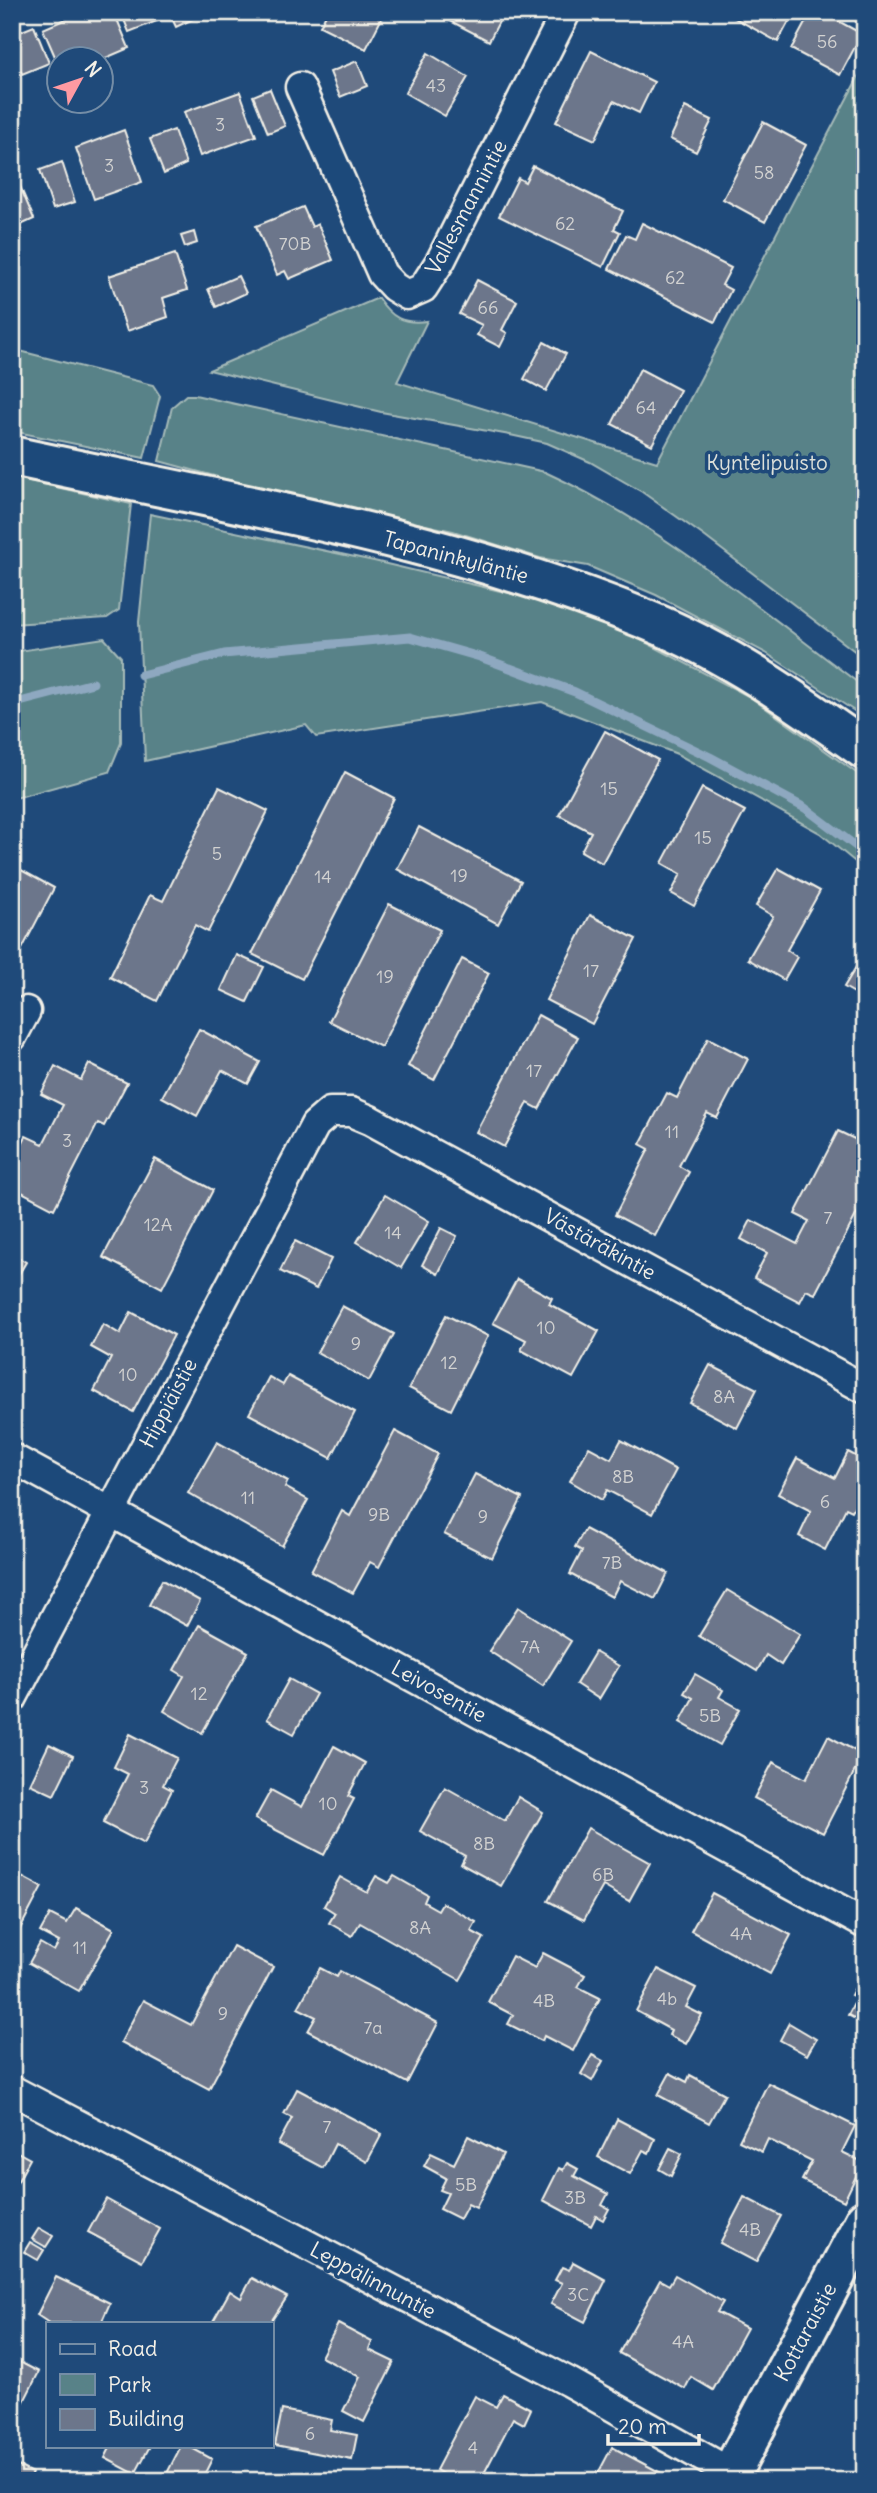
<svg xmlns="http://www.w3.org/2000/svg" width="877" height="2493" viewBox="0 0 877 2493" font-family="Delius,sans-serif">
  <rect width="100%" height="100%" fill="#1f4a7a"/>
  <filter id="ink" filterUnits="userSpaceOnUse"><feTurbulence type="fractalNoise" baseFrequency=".0143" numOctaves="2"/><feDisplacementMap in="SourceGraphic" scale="14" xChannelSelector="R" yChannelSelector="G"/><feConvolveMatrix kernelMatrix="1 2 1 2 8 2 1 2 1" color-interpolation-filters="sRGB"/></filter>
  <g filter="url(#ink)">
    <g fill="#588288" stroke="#a6bab8" stroke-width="2">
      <path d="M865 64V659L704 536 642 492 590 462 547 443 510 435 381 412 209 370 378 298C392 318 402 324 427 321L397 382 657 462Z"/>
      <path d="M12 349 153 385 160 396 144 458 12 431Z"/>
      <path d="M186 395H195L545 472C662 525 763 612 865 688V718L766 653 656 595 588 566 540 558 453 531 266 490 159 461 172 407Z"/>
      <path d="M12 477 131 504 119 610 107 618 12 624Z"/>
      <path d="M150 514 374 561 588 612 750 697 865 779V870L820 833 677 754 542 702 316 737 306 725 145 761 139 622Z"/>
      <path d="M104 638 121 657V743L109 772 12 799V652Z"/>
    </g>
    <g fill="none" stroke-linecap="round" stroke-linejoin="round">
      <g stroke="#8ea8c0" stroke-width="9">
        <path d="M141 675 224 654 410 637 480 657 575 692 710 757 805 808 865 853"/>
        <path d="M12 704 93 683"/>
      </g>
    </g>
    <g fill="#6c768b" stroke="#f4f1e8" stroke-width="2">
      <path d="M82 12H114L129 48 101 60H60V68L43 29Z"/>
      <path d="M121 12H153L157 21 129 32Z"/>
      <path d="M169 12H208L176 27Z"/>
      <path d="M327 12H380L384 14 366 49 320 26Z"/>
      <path d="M433 12H504L489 41Z"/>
      <path d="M731 12H794L778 42 729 15Z"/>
      <path d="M811 12H822L862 34 840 75 791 49Z"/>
      <path d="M34 26 49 63 22 74 12 50V35Z"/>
      <path d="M591 51 654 82 639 113 614 101 595 140 556 122Z"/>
      <path d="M428 53 468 77 445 116 405 93Z"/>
      <path d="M357 61 367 86 340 97 330 72Z"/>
      <path d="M270 89 285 126 268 133 253 96Z"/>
      <path d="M240 92 256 136 200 156 184 112Z"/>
      <path d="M685 107 712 120 696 152 670 139Z"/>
      <path d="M763 122 806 145 765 222 723 199Z"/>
      <path d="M124 130 142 182 94 199 76 148Z"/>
      <path d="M174 130 186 164 164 174 150 139Z"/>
      <path d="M62 162 75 202 53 209 40 170Z"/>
      <path d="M533 166 623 211 614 229 620 232 603 267 499 216 518 178 525 182Z"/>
      <path d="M16 177 34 219 12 229V179Z"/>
      <path d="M303 207 312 227 318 224 333 260 289 279 285 271 277 275 256 226Z"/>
      <path d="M642 223 731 268 722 285 731 290 715 322 609 269 626 235 635 239Z"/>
      <path d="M194 232 197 243 185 247 181 236Z"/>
      <path d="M175 254 187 290 163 298 168 317 127 331 109 276Z"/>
      <path d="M238 276 246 293 216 307 208 289Z"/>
      <path d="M477 280 517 301 502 330 507 333 500 347 477 335 482 325 459 314Z"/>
      <path d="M544 342 566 354 546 391 524 379Z"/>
      <path d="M640 369 680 390 652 445 612 424Z"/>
      <path d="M605 731 658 760 602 863 581 851 591 832 559 815Z"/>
      <path d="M345 772 394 798 302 979 252 954Z"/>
      <path d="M219 787 268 811 208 932 195 925 157 1001 110 977 150 895 163 901Z"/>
      <path d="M702 788 745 811 694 906 671 893 681 874 662 863Z"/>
      <path d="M419 827 521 881 498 924 397 869Z"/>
      <path d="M12 865 54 888 20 953 12 949Z"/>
      <path d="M778 868 820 891 787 950 797 957 784 980 748 959 773 916 756 906Z"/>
      <path d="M389 904 440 930 381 1047 329 1021Z"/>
      <path d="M590 915 636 939 592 1024 546 1000Z"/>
      <path d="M865 952V999L844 987Z"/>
      <path d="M237 955 264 967 247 1002 221 990Z"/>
      <path d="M462 959 489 973 434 1080 408 1066Z"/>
      <path d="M538 1015 578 1037 539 1109 528 1103 504 1147 476 1132Z"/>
      <path d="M199 1029 260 1062 248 1084 222 1070 197 1116 162 1097Z"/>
      <path d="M708 1038 748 1059 717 1118 707 1113 679 1166 689 1172 655 1236 615 1215 649 1149 640 1144 667 1093 677 1098Z"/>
      <path d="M89 1064 127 1083 104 1126 98 1123 54 1209 12 1187V1163L26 1136 43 1144 63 1105 41 1094 55 1066 81 1080Z"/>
      <path d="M838 1131 865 1144V1198L815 1294 806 1290 800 1302 754 1278 767 1253 741 1239 751 1220 797 1244 809 1221 795 1214Z"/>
      <path d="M155 1159 213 1190 162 1288 103 1257Z"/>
      <path d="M385 1195 429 1221 401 1268 357 1242Z"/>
      <path d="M441 1228 457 1236 438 1274 422 1265Z"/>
      <path d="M295 1241 331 1259 316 1289 280 1271Z"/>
      <path d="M12 1254 26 1262 12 1286Z"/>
      <path d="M517 1279 552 1298 549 1304 599 1331 573 1378 521 1350 526 1340 493 1323Z"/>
      <path d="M342 1306 394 1334 369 1381 317 1352Z"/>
      <path d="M131 1312 174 1335 133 1412 94 1391 111 1358 91 1347 103 1324 120 1334Z"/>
      <path d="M446 1315 488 1336 451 1410 409 1388Z"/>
      <path d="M710 1365 757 1389 737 1428 690 1403Z"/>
      <path d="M288 1376 355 1412 331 1458 249 1414 269 1377 283 1385Z"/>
      <path d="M395 1431 438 1454 379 1567 370 1562 353 1593 311 1571 342 1511 350 1516Z"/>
      <path d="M621 1440 676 1470 652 1514 607 1490 602 1500 570 1481 589 1447 611 1459Z"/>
      <path d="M217 1442 288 1481 285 1487 308 1500 282 1546 188 1493Z"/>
      <path d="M848 1452 865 1461V1486L852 1511 846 1508 825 1550 799 1536 811 1511 778 1494 797 1458 835 1478Z"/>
      <path d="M475 1474 522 1498 492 1558 444 1534Z"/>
      <path d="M585 1529 668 1573 655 1599 620 1581 612 1597 570 1574 582 1551 575 1547Z"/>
      <path d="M162 1580 200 1601 187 1626 149 1605Z"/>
      <path d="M727 1590 800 1634 781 1665 766 1655 757 1671 699 1636Z"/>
      <path d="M518 1607 571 1641 543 1686 489 1651Z"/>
      <path d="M199 1625 248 1652 202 1733 164 1711 184 1676 174 1670Z"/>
      <path d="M595 1652 619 1666 599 1699 576 1684Z"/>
      <path d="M695 1674 723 1690 719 1697 740 1709 720 1745 680 1722 693 1698 684 1693Z"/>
      <path d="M289 1679 316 1694 294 1734 267 1719Z"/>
      <path d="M130 1734 177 1758 163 1785 172 1790 144 1844 103 1823 128 1774 114 1767Z"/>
      <path d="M828 1736 863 1755 823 1833 754 1798 773 1762 806 1779Z"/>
      <path d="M49 1744 73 1756 54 1795 30 1784Z"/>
      <path d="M334 1746 365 1763 348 1796 354 1799 324 1855 255 1819 271 1790 302 1807Z"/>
      <path d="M445 1787 505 1821 518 1797 543 1812 501 1886 461 1864 465 1856 420 1831Z"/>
      <path d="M588 1828 650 1863 629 1901 603 1886 584 1920 548 1901Z"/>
      <path d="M12 1871 42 1887 12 1944Z"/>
      <path d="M376 1876 389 1883 394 1876 427 1895 424 1902 438 1910 442 1903 476 1922 471 1931 484 1938 460 1980 360 1923 352 1936 329 1923 335 1913 324 1906 340 1877 367 1892Z"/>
      <path d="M712 1893 791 1935 770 1974 691 1931Z"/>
      <path d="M76 1908 114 1929 79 1991 29 1963 40 1943 54 1951 59 1942 40 1932 50 1914 67 1923Z"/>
      <path d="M233 1946 273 1967 209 2089 121 2042 143 2000 191 2025Z"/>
      <path d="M543 1953 585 1975 578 1987 600 1998 573 2051 544 2036 542 2041 508 2024 513 2015 488 2002 512 1956 535 1968Z"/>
      <path d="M320 1968 337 1977 340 1971 438 2023 407 2083 308 2031 316 2017 298 2008Z"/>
      <path d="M658 1969 696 1988 686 2007 702 2015 686 2044 669 2035 671 2030 636 2011Z"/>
      <path d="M862 1974 865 1976V2024L848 2015 857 1998 851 1995Z"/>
      <path d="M789 2023 816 2039 807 2055 780 2040Z"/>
      <path d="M592 2055 603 2061 592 2081 581 2074Z"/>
      <path d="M670 2073 687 2082 690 2075 725 2094 709 2123 658 2095Z"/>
      <path d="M768 2083 855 2126 842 2152 863 2162 844 2201 802 2180 812 2161 768 2139 762 2152 739 2141Z"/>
      <path d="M297 2089 382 2134 367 2162 335 2144 323 2168 278 2144 292 2118 284 2114Z"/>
      <path d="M617 2119 655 2139 649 2153 643 2150 630 2174 598 2157Z"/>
      <path d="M468 2136 503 2154 476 2208 468 2204 460 2219 440 2209 448 2193 440 2190 446 2178 424 2166 431 2153 454 2164Z"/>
      <path d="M670 2148 682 2154 671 2176 659 2169Z"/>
      <path d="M12 2149 30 2159 12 2192Z"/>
      <path d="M567 2163 578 2169 574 2176 608 2194 602 2205 609 2209 603 2220 596 2216 591 2226 543 2200 559 2168 563 2170Z"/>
      <path d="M744 2197 781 2216 756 2262 720 2243Z"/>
      <path d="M106 2199 160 2229 142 2261 88 2232Z"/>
      <path d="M39 2228 53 2236 46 2247 32 2239Z"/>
      <path d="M30 2242 44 2250 38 2260 24 2252Z"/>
      <path d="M573 2262 606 2280 585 2322 551 2304 562 2283 555 2280 562 2267 569 2270Z"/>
      <path d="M675 2275 723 2302 717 2312 747 2328 713 2390 691 2377 685 2389 619 2353 660 2280 669 2285Z"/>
      <path d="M56 2277 110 2303 102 2321 107 2323H49L37 2315Z"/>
      <path d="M252 2278 287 2297 270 2323H212L230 2291 241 2298Z"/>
      <path d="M338 2324 372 2342 369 2350 394 2362 364 2422 343 2411 360 2377 321 2357Z"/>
      <path d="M12 2358 39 2372 16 2417 12 2415Z"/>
      <path d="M503 2394 531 2409 524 2424 513 2418 480 2481H455L436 2470 475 2396 496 2407Z"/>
      <path d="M282 2410 332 2420 330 2430 357 2435 352 2460 275 2445Z"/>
      <path d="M111 2446H150L135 2474 105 2458Z"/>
      <path d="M181 2446H188L212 2459 201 2481H163Z"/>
      <path d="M612 2447 665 2475 662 2481H594Z"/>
      <path d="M12 2463 32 2473 28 2481H12Z"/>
    </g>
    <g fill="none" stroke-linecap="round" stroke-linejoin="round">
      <g stroke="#f4f1e8" stroke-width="33">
        <g id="street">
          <path d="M300 87 382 274 394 287 407 295 423 288 441 260 566 12"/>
          <path d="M12 1037 26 1011"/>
          <path d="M12 1458 865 1924"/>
          <path d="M12 1699 315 1125 330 1112H351L370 1120 865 1389"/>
          <path d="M12 2090 569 2382 731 2473"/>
        </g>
      </g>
      <g stroke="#f4f1e8" stroke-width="44">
        <path id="secondary" d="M727 2481 865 2220"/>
      </g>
      <g stroke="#f4f1e8" stroke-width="44">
        <path id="primary" d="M12 456C225 502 445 537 647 620 727 652 796 701 865 750"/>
      </g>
      <use href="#street" stroke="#1f4a7a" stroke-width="28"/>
      <use href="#secondary" stroke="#1f4a7a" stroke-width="38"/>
      <use href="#primary" stroke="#1f4a7a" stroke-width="38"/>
    </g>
  </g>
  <g text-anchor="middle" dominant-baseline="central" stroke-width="7" stroke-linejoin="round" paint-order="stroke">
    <g font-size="18" fill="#d2d2d1">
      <text x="827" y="41">56</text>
      <text x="436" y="85">43</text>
      <text x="220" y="124">3</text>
      <text x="109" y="165">3</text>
      <text x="764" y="172">58</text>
      <text x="565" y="223">62</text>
      <text x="295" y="243">70B</text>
      <text x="675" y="277">62</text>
      <text x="488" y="307">66</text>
      <text x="646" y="407">64</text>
      <text x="609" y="788">15</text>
      <text x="703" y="837">15</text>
      <text x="217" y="853">5</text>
      <text x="459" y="875">19</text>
      <text x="323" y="876">14</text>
      <text x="591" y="970">17</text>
      <text x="385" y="976">19</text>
      <text x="534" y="1070">17</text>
      <text x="672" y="1131">11</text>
      <text x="67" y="1140">3</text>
      <text x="828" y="1217">7</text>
      <text x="158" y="1224">12A</text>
      <text x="393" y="1232">14</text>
      <text x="546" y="1327">10</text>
      <text x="356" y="1343">9</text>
      <text x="449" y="1362">12</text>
      <text x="128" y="1374">10</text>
      <text x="724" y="1396">8A</text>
      <text x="623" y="1476">8B</text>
      <text x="248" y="1497">11</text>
      <text x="825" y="1501">6</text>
      <text x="379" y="1514">9B</text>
      <text x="483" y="1516">9</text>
      <text x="612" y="1562">7B</text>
      <text x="530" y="1646">7A</text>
      <text x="199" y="1693">12</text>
      <text x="710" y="1715">5B</text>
      <text x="144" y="1787">3</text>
      <text x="328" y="1803">10</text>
      <text x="484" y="1843">8B</text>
      <text x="603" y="1874">6B</text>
      <text x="420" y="1927">8A</text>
      <text x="741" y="1933">4A</text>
      <text x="80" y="1947">11</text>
      <text x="667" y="1998">4b</text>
      <text x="544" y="2000">4B</text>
      <text x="223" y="2013">9</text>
      <text x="373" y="2027">7a</text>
      <text x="327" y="2126">7</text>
      <text x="466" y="2184">5B</text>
      <text x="575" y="2197">3B</text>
      <text x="750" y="2229">4B</text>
      <text x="578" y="2294">3C</text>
      <text x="683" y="2341">4A</text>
      <text x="310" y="2433">6</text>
      <text x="473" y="2447">4</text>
    </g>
    <g font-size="21" fill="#f4f1e8" stroke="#1f4a7a">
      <text transform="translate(466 207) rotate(-62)">Vallesmannintie</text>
      <text transform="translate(456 557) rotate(15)">Tapaninkyläntie</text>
      <text transform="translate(600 1244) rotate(29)">Västäräkintie</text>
      <text transform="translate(168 1403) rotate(-62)">Hippiäistie</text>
      <text transform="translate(439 1691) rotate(29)">Leivosentie</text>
      <text transform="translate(373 2280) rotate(28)">Leppälinnuntie</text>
      <text transform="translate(805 2332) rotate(-62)">Kottaraistie</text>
    </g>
    <g font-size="21" fill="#dde0da" stroke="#1f4a7a">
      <text x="767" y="462">Kyntelipuisto</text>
    </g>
  </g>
  <rect width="877" height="2493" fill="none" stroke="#1f4a7a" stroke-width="42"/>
  <rect x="21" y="21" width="835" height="2451" fill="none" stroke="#f4f1e8" stroke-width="2.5" filter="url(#ink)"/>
  <rect x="46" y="2322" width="228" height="126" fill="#1f4a7a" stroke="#748da6" stroke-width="2"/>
  <rect x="60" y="2344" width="35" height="10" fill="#1f4a7a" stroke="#748da6" stroke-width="2"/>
  <text x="108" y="2356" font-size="21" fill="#f4f1e8">Road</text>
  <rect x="60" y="2374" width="35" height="21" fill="#588288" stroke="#748da6" stroke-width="2"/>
  <text x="108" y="2392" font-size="21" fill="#f4f1e8">Park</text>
  <rect x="60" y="2409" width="35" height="21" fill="#6c768b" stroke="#748da6" stroke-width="2"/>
  <text x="108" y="2426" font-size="21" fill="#f4f1e8">Building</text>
  <g transform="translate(80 80) rotate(50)"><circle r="33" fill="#1f4a7a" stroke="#748da6" stroke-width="2"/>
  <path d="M0-5L12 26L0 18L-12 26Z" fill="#ff9aa2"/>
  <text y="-10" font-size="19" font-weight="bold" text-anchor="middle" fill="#f4f1e8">N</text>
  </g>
  <path d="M608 2434v10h91v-10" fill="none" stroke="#f4f1e8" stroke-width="3.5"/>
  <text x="618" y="2434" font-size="21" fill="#f4f1e8" stroke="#1f4a7a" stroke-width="5" paint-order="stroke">20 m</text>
</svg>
